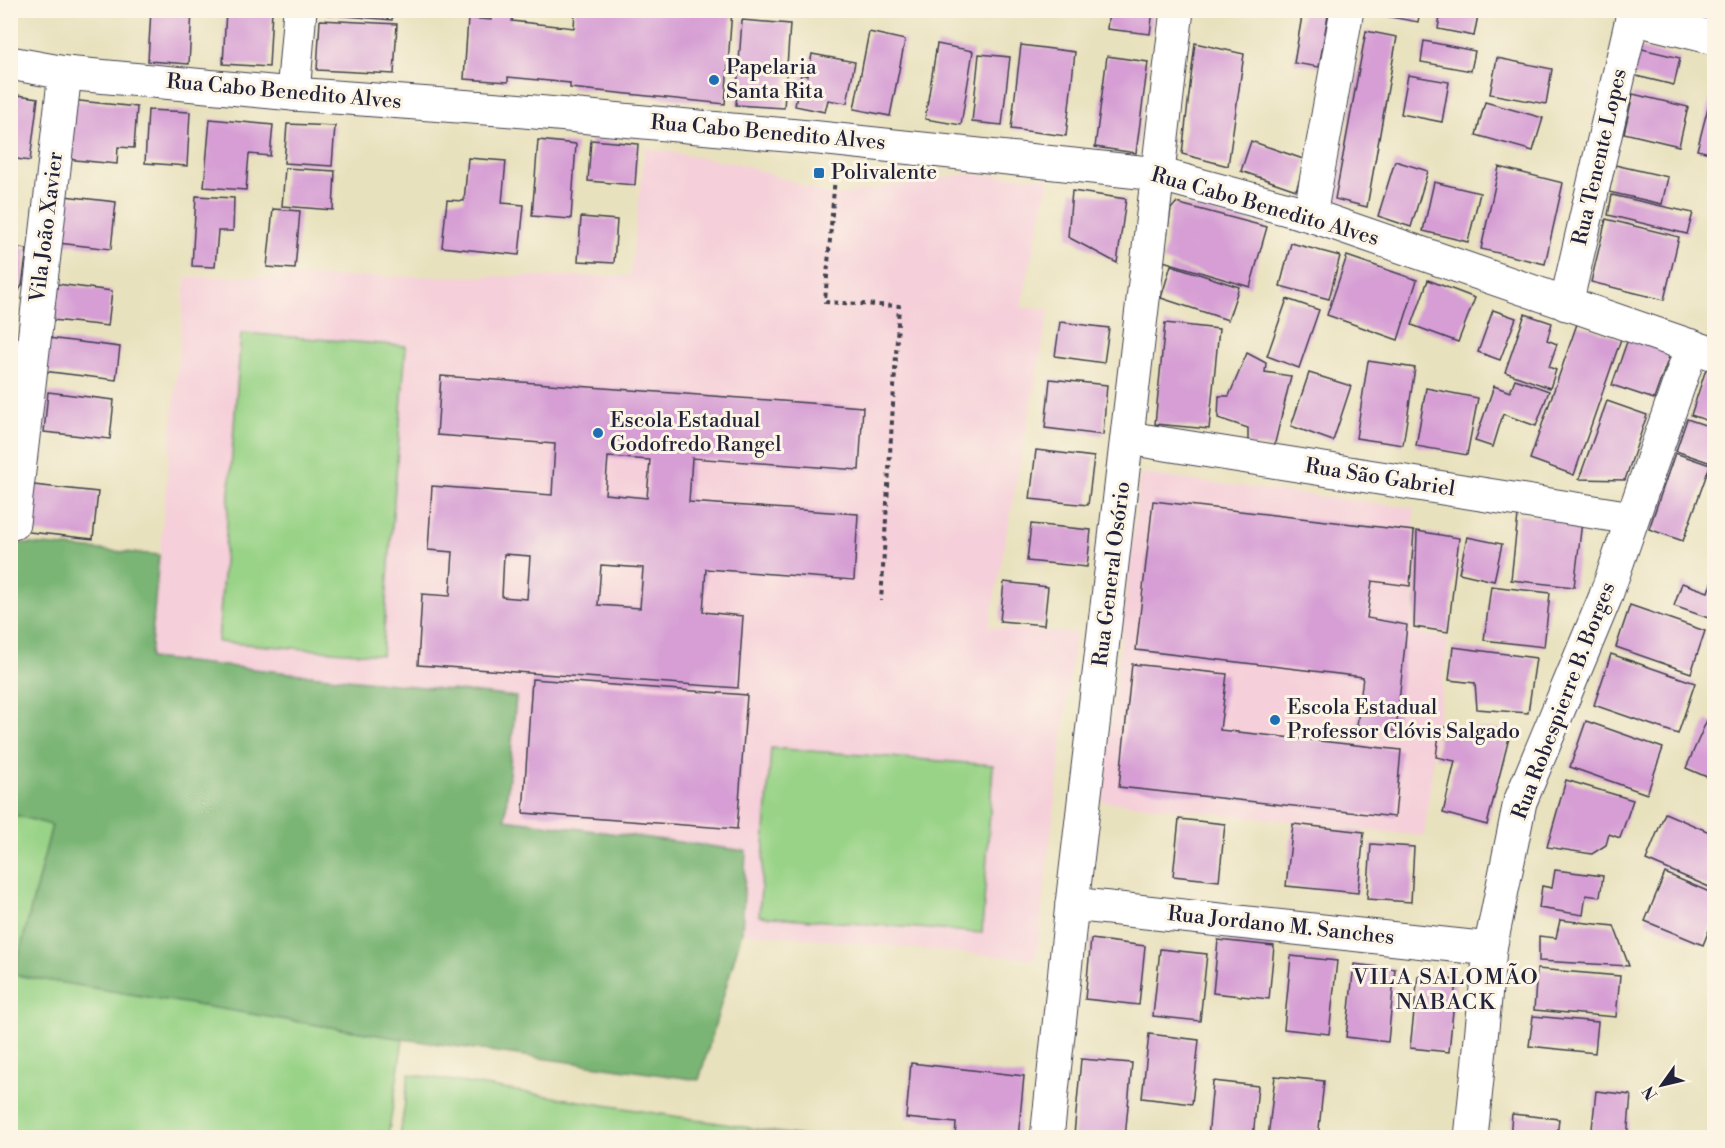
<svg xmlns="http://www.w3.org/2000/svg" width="1725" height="1148" viewBox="0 0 1725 1148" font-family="'Libre Bodoni',serif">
  <rect width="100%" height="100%" fill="#fcf5e5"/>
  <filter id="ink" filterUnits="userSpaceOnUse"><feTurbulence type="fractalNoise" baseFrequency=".0167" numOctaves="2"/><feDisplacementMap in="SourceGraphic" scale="12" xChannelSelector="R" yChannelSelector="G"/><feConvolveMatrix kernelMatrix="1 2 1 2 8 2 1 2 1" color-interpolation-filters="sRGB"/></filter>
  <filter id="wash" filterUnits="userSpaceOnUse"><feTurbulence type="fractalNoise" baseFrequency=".008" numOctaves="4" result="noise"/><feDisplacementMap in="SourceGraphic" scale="24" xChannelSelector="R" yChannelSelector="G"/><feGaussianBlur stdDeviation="1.35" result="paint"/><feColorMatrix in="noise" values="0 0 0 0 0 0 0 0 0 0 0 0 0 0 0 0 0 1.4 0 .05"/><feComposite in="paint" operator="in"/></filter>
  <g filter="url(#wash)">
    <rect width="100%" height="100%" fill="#e8e1bd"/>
    <g fill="#f5cfd9">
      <path d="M645 148 744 165 833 196 965 174 1049 178 1021 307 1049 310 989 627 1075 633 1036 960 742 932 746 851 504 819 515 697 150 658 186 277 630 276Z"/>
      <path d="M1140 474 1414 508 1412 632 1448 639 1424 836 1102 801Z"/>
    </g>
    <g fill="#99d387" stroke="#5e7a61" stroke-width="1.5">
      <path d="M241 333 406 346 382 655 218 642Z"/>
      <path d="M771 748 993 765 982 933 759 916Z"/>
      <path d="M11 814 52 825 15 975 403 1039 388 1137 11 1138Z"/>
      <path d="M409 1074 807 1137H400Z"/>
    </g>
    <path fill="#7ab574" stroke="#4e6c58" stroke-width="1.5" d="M19 543 159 555 150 658 516 697 505 819 746 851 742 932 699 1080 403 1039 14 975 52 825 11 814 10 550Z"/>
    <g id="blocks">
      <g fill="#d69ed4" fill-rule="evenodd">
        <path d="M151 10H192L189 64 148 61Z"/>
        <path d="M226 10H272L269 67 223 64Z"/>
        <path d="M325 10H393L392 20 324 14Z"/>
        <path d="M492 10H514L512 21 574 28 575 10H732L725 104 570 88V83L508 77V82L464 79 468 18 491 20Z"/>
        <path d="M1109 10H1153L1150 34 1107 29Z"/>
        <path d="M1303 10H1329L1319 67 1294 63Z"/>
        <path d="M1369 10H1420L1418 22 1368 13Z"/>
        <path d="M1441 10H1479L1474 36 1438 29Z"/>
        <path d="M1674 10H1705L1703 18Z"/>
        <path d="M320 20 397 24 394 74 317 70Z"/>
        <path d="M742 20 790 24 784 108 736 105Z"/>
        <path d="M1366 31 1397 37 1367 207 1335 199Z"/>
        <path d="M869 32 905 40 890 116 854 109Z"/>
        <path d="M1424 41 1475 51 1471 71 1421 62Z"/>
        <path d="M1195 43 1244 54 1228 166 1182 154Z"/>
        <path d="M937 44 973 51 961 125 925 119Z"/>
        <path d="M1021 45 1075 52 1066 136 1011 129Z"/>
        <path d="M1638 48 1680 58 1674 85 1632 75Z"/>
        <path d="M812 54 855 62 847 103 828 100 825 112 795 106 801 74 808 76Z"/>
        <path d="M979 54 1010 57 1002 125 972 122Z"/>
        <path d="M1107 56 1148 62 1136 153 1095 147Z"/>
        <path d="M1497 58 1552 69 1546 104 1490 94Z"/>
        <path d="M1408 75 1449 82 1442 122 1401 114Z"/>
        <path d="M1714 84V154L1697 150Z"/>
        <path d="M10 94 38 98 30 161 10 158Z"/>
        <path d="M1633 94 1688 107 1679 146 1624 133Z"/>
        <path d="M70 100 137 107 134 148 118 147 117 164 65 159Z"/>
        <path d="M1485 102 1543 118 1533 151 1476 135Z"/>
        <path d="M148 110 190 112 187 166 145 163Z"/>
        <path d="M210 119 273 125 270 156 249 154 246 190 204 187Z"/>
        <path d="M287 124 335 126 332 166 284 163Z"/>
        <path d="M538 140 576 144 571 219 532 216Z"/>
        <path d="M591 140 638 144 635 185 588 181Z"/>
        <path d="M1251 141 1306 160 1296 190 1241 171Z"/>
        <path d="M468 158 506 161 502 203 524 205 519 255 442 247 447 200 464 201Z"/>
        <path d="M1395 161 1428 171 1411 227 1378 216Z"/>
        <path d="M1615 165 1668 177 1662 204 1609 192Z"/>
        <path d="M1499 167 1563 183 1545 264 1481 249Z"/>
        <path d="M285 168 335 171 333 210 282 206Z"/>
        <path d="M1434 182 1480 193 1468 242 1423 231Z"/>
        <path d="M1072 191 1126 199 1117 263 1068 237Z"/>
        <path d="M1612 195 1693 213 1687 234 1608 215Z"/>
        <path d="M64 196 116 202 111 249 58 243Z"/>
        <path d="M196 196 234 198 233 231H218L215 267 192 266Z"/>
        <path d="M1176 203 1267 227 1250 287 1163 261 1171 209Z"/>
        <path d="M273 209 300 211 295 269 267 267Z"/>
        <path d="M581 217 617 220 614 263 578 261Z"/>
        <path d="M1606 219 1679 237 1664 300 1591 282Z"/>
        <path d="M1291 243 1340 256 1329 299 1280 286Z"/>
        <path d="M11 247 27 249 22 285 10 307Z"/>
        <path d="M1347 256 1417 280 1398 340 1327 315Z"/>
        <path d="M1171 265 1239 287 1228 320 1161 298Z"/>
        <path d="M1428 280 1475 298 1458 342 1412 325Z"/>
        <path d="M57 284 112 291 108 326 53 320Z"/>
        <path d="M1287 299 1319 310 1299 368 1267 356Z"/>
        <path d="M1493 310 1516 318 1500 360 1478 352Z"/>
        <path d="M1525 314 1552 323 1547 340 1557 344 1549 367 1556 370 1550 388 1505 372Z"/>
        <path d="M1060 322 1109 328 1104 363 1055 356Z"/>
        <path d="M1165 323 1219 329 1209 429 1155 424Z"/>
        <path d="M1577 324 1621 339 1574 475 1530 459Z"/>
        <path d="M1629 336 1671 351 1654 399 1612 385Z"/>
        <path d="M48 338 120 347 116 380 43 371Z"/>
        <path d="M1247 353 1266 363 1265 372 1291 376 1274 447 1248 445V428L1218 418 1219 396H1229Z"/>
        <path d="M1368 361 1415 368 1403 445 1356 438Z"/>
        <path d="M1707 366 1714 369V423L1691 415Z"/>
        <path d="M1309 373 1351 386 1333 441 1291 426Z"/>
        <path d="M441 376 863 407 859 470 692 458 689 502 858 514 854 580 706 569 703 612 743 616 738 688 418 665 422 594 450 596 453 552 428 550 432 486 552 495 555 444 437 435ZM608 457 650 460 647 498 605 494ZM504 554 530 556 527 599 502 597ZM601 565 643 568 640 608 598 605Z"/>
        <path d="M1050 379 1107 385 1103 435 1045 428Z"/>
        <path d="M1515 379 1549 391 1536 426 1503 414 1493 447 1475 441 1494 386 1510 392Z"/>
        <path d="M1426 388 1478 398 1467 455 1416 446Z"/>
        <path d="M48 392 114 400 110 439 44 432Z"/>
        <path d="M1607 401 1647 415 1625 480 1579 479Z"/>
        <path d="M1687 419 1714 428V464L1676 451Z"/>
        <path d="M1036 450 1094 457 1088 505 1030 499Z"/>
        <path d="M1675 453 1710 465 1683 541 1649 529Z"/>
        <path d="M24 484 98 492 93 539 20 531Z"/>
        <path d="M1153 501 1414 531 1410 586 1372 581 1367 618 1407 625 1396 731 1357 726 1363 677 1136 650Z"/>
        <path d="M1518 515 1582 522 1574 587 1511 580Z"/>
        <path d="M1031 524 1091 530 1087 567 1027 561Z"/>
        <path d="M1417 531 1459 538 1448 632 1414 627Z"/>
        <path d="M1467 537 1502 544 1494 581 1459 573Z"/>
        <path d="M1714 574V620L1674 606 1682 583 1708 592Z"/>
        <path d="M1004 582 1048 587 1044 625 1000 621Z"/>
        <path d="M1491 586 1550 593 1544 647 1484 640Z"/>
        <path d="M1630 605 1705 631 1691 673 1616 647Z"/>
        <path d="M1453 647 1536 658 1528 713 1477 709 1475 683 1449 680Z"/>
        <path d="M1611 654 1695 683 1678 734 1594 705Z"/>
        <path d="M1132 664 1227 674 1220 730 1401 750 1395 817 1119 787Z"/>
        <path d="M532 679 747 695 737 829 523 813Z"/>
        <path d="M1707 720 1714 724V780L1686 768Z"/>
        <path d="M1586 721 1663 748 1647 794 1570 767Z"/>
        <path d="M1440 727 1511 730 1487 825 1443 813 1455 761 1436 757Z"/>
        <path d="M1566 780 1633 800 1620 838 1609 834 1606 845 1592 854 1547 847Z"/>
        <path d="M1665 813 1714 834V889L1646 860Z"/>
        <path d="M1179 819 1225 824 1219 881 1173 876Z"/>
        <path d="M1293 824 1364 832 1358 893 1286 886Z"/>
        <path d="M1371 844 1414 847 1411 902 1367 899Z"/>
        <path d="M1555 870 1603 876 1600 897 1586 895 1583 915 1539 908 1542 886 1552 888Z"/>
        <path d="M1665 873 1714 894V918L1703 945 1645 921Z"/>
        <path d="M1560 920 1614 926 1629 966 1539 961V936L1556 938Z"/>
        <path d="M1091 939 1145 946 1139 1005 1085 999Z"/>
        <path d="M1218 940 1274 946 1269 999 1213 993Z"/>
        <path d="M1160 949 1207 954 1200 1021 1153 1016Z"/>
        <path d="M1291 956 1337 961 1329 1034 1284 1029Z"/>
        <path d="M1354 964 1395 969 1388 1042 1346 1037Z"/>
        <path d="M1537 969 1620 976 1616 1017 1534 1010Z"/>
        <path d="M1418 976 1456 980 1449 1052 1410 1048Z"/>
        <path d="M1533 1016 1598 1022 1595 1053 1529 1046Z"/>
        <path d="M1149 1034 1199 1040 1192 1104 1142 1098Z"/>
        <path d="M1081 1059 1132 1063 1125 1138 1074 1135Z"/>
        <path d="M911 1063 1024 1076 1018 1138H955L956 1123 906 1118Z"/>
        <path d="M1275 1076 1324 1081 1318 1138H1268Z"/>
        <path d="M1213 1081 1258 1086 1253 1138H1208Z"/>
        <path d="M1596 1091 1631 1095 1627 1138H1591Z"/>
        <path d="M1512 1114 1559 1119 1557 1138H1510Z"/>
      </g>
    </g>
  </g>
  <g filter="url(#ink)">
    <use href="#blocks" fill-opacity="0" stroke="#403f4e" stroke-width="1.5"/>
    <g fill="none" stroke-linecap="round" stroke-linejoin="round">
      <g stroke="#403f4e" stroke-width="35">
        <g id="street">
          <path d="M1632 18 1714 38"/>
          <path d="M293 94 300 10"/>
          <path d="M1310 215 1347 10"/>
          <path d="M1566 304 1634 10"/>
          <path d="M1128 438 1632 518"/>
          <path d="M13 523 65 73"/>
          <path d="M1072 904 1490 949"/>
          <path d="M1047 1138 1072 904 1177 10"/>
          <path d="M1471 1138 1490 949 1520 802 1605 598 1692 346"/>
        </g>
      </g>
      <g stroke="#403f4e" stroke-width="35">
        <path id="secondary" d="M10 63 65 73 293 94 513 110 819 138 1158 174 1310 215 1714 354"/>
      </g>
      <path stroke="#403f4e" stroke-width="4" stroke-dasharray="4.5 4.5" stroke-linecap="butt" d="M835 176 825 302 899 306 881 601"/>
      <use href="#street" stroke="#fff" stroke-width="33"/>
      <use href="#secondary" stroke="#fff" stroke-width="33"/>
    </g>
  </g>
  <g fill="#1f6fb2" stroke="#fcf5e5" stroke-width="2">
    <circle cx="714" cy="80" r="6"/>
    <rect x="813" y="167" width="12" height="12" rx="3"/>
    <circle cx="598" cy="433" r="6"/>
    <circle cx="1275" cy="720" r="6"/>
  </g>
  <g text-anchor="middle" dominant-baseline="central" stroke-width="6" stroke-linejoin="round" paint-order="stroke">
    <g font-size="21" fill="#22223b" stroke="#fcf5e5" text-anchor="start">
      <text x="726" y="68">Papelaria<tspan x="726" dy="24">Santa Rita</tspan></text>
      <text x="831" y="173">Polivalente</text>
      <text x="610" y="421">Escola Estadual<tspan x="610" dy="24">Godofredo Rangel</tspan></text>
      <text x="1287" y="708">Escola Estadual<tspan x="1287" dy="24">Professor Clóvis Salgado</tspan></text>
    </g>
    <g font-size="21" fill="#22223b" stroke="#fcf5e5">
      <text transform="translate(284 92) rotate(5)">Rua Cabo Benedito Alves</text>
      <text transform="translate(768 133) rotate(5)">Rua Cabo Benedito Alves</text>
      <text transform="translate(1600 157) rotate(-77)">Rua Tenente Lopes</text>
      <text transform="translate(1265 207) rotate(16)">Rua Cabo Benedito Alves</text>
      <text transform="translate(47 227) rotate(-83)">Vila João Xavier</text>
      <text transform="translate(1380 478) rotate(9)">Rua São Gabriel</text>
      <text transform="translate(1112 574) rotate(-83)">Rua General Osório</text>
      <text transform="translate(1564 701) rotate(-69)">Rua Robespierre B. Borges</text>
      <text transform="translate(1281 926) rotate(6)">Rua Jordano M. Sanches</text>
    </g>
    <g font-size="22" letter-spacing="1.5" fill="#22223b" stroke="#fcf5e5">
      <text x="1446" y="977">VILA SALOMÃO<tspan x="1446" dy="25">NABACK</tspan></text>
    </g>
  </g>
  <rect width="1725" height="1148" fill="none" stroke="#fcf5e5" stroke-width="36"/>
  <g transform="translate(1662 1085) rotate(236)" stroke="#fcf5e5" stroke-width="4.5" paint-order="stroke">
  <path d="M0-4.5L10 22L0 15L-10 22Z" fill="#22223b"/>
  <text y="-9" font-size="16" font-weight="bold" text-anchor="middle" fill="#22223b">N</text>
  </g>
</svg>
